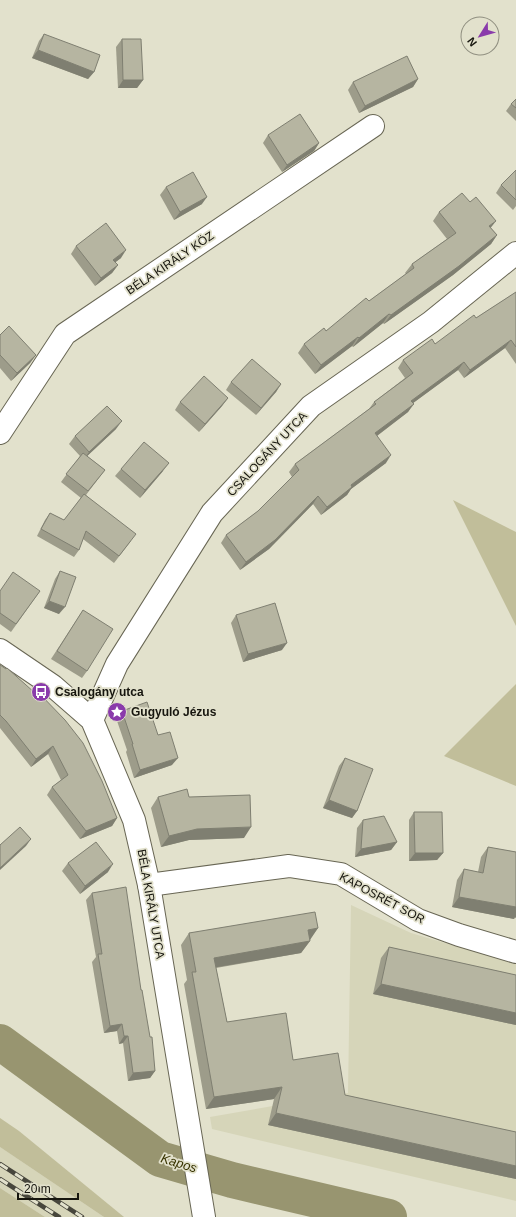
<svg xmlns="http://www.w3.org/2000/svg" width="516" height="1217" viewBox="0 0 516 1217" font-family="Helvetica,sans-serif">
  <rect width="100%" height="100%" fill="#e2e1cc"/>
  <g fill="#d6d5b9">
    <path d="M351 905 411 933 516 964V1201L212 1129 210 1117 348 1093Z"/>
    <path d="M0 1147 104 1217H45L0 1188Z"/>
  </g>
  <g fill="#c1be9a">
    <path d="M453 500 516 532V626Z"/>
    <path d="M516 684V786L444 756Z"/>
    <path d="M0 1118 19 1131 124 1217H104L0 1147Z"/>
    <path d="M0 1188 45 1217H0Z"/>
  </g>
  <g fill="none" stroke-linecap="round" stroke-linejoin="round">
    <path stroke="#989570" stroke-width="36" d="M0 1042 160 1159 232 1180 389 1217"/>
    <g stroke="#686654" stroke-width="24">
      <g id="street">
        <path d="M0 433 65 334 373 126"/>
        <path d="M92 720 117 664 212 513 311 406 431 322 516 253"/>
        <path d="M149 885 289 866 341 874 418 920 459 935 516 952"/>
      </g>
    </g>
    <g stroke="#686654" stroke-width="24">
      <path id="secondary" d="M0 650 53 686 92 720 134 820 149 885 204 1217"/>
    </g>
    <use href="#street" stroke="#fff" stroke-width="22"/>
    <use href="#secondary" stroke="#fff" stroke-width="22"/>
    <g stroke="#47463c" stroke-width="4.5">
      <g id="rail">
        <path d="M0 1164 82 1217"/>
        <path d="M0 1179 59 1217"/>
      </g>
    </g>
    <use href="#rail" stroke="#e2e1cc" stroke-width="3" stroke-dasharray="9" stroke-linecap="butt"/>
  </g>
  <g fill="#9d9c8a">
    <path d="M44 34 94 72 88 79 32 58 39 41Z"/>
    <path d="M122 39 143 80 137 88H118L116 47Z"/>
    <path d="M418 79 413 87 359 113 348 90 353 82Z"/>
    <path d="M516 99V121L506 111 511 104Z"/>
    <path d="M268 135 319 143 314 151 282 172 263 143Z"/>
    <path d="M516 170V206L513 210 496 193 501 185Z"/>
    <path d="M166 187 202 204 174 220 160 195Z"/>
    <path d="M439 212 491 228 497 235 491 244 453 275 384 324 383 323 353 347 352 346 315 374 298 353 304 344 326 331 369 301 406 274 405 273 412 264 447 239 433 221Z"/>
    <path d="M76 246 121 258 115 262 118 265 112 273 95 286 71 254Z"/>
    <path d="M516 292V364L505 348 464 378 458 370 413 403 408 412 377 436 386 463 351 489 347 495 321 515 313 504 269 549 240 570 221 543 226 535 258 511 292 477 289 472 295 464 369 409 374 402 405 378 398 368 403 360 435 344 476 318Z"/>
    <path d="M0 335 36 355 30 363 11 381 0 368Z"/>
    <path d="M231 382 281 384 276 392 256 415 226 390Z"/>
    <path d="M228 398 222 406 199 432 175 410 180 402Z"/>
    <path d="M116 429 87 456 105 470 86 495 131 541 114 563 83 539 79 550 74 557 37 536 45 520 50 513 64 520 81 498 61 482 80 456 69 444 75 436Z"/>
    <path d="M121 469 163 471 140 498 115 476Z"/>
    <path d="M60 571 59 614 44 608 55 579Z"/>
    <path d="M0 591H40L11 632 0 624Z"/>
    <path d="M83 610 87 671 82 678 51 659Z"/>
    <path d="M236 615 282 650 243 662 231 623Z"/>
    <path d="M0 665 117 818 112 826 80 839 47 795 52 787 61 780 48 754 31 767 0 728Z"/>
    <path d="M122 711 158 735 172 765 134 778 126 752 127 750 116 718Z"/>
    <path d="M345 758 357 811 352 818 323 808 339 766Z"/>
    <path d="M158 797H189L244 838 189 840 161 847 151 808Z"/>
    <path d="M414 812 443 853 437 860 409 861V820Z"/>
    <path d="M363 820 397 842 391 850 355 857 357 828Z"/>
    <path d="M488 847 516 852V918L515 917 514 919 452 907 457 880 464 869 478 872 481 857Z"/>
    <path d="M68 863 108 872 80 894 62 871Z"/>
    <path d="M92 893 141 990 155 1071 150 1078 128 1081 123 1043 119 1044 117 1031 104 1033 92 962 96 957 86 900Z"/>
    <path d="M318 928 309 940 310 941 301 953 216 968 227 1022 293 1060 345 1095 516 1132V1179L268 1125 274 1099 206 1109 184 984 187 980 181 945 189 933Z"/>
    <path d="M389 947 516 975V1025L373 994 381 958Z"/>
  </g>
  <g fill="#7f7f71">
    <path d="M38 50 94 72 88 79 32 58Z"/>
    <path d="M418 79 413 87 359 113 365 106Z"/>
    <path d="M123 80H143L137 88H118Z"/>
    <path d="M319 143 314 151 282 172 287 165Z"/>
    <path d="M207 197 202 204 174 220 180 212Z"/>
    <path d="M496 221 489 230V226Z"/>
    <path d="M497 235 491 244 453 275 384 324 391 315Z"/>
    <path d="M126 250 121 258 108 268 113 260Z"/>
    <path d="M118 265 112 273 95 286 101 278Z"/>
    <path d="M389 314 383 323 353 347 359 338Z"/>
    <path d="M358 337 352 346 315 374 321 365Z"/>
    <path d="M511 340 505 348 464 378 470 370Z"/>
    <path d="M36 355 30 363 11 381 17 373Z"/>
    <path d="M464 362 458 370 405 409 411 401Z"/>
    <path d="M281 384 276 392 256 415 261 408Z"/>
    <path d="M228 398 222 406 199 432 205 424Z"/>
    <path d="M414 404 408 412 370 441 375 433Z"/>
    <path d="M122 421 116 429 84 459 89 452Z"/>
    <path d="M391 455 386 463 351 489 347 495 321 515 327 507 351 485Z"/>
    <path d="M169 463 163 471 140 498 145 490Z"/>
    <path d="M318 496 313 504 269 549 240 570 246 562Z"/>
    <path d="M49 601 65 607 59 614 44 608Z"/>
    <path d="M287 643 282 650 243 662 248 654Z"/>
    <path d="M53 746 48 754 31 767 36 759Z"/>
    <path d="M178 758 172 765 134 778 140 770Z"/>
    <path d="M329 800 357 811 352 818 323 808Z"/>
    <path d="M117 818 112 826 80 839 86 831Z"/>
    <path d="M251 827 244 838 189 840 161 847 169 836 197 829Z"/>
    <path d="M31 839 26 846 0 870V868Z"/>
    <path d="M397 842 391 850 355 857 361 849Z"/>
    <path d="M415 853H443L437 860 409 861Z"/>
    <path d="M113 864 108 872 80 894 85 886Z"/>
    <path d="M459 897 516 907V918L515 917 514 919 452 907Z"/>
    <path d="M318 928 310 940 299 942 308 930Z"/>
    <path d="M310 941 301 953 206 969 214 958Z"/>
    <path d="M381 984 516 1013V1025L373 994Z"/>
    <path d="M122 1024 117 1031 104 1033 110 1026Z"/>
    <path d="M124 1036H128L123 1043 119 1044Z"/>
    <path d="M155 1071 150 1078 128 1081 133 1073Z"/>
    <path d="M282 1087 274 1099 206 1109 214 1097Z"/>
    <path d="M276 1113 516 1166V1179L268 1125Z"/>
  </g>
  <g fill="#b6b5a1" stroke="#7f7f71">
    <path d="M44 34 100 55 94 72 38 50Z"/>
    <path d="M122 39H141L143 80H123Z"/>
    <path d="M407 56 418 79 365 106 353 82Z"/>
    <path d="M516 99V108L511 104Z"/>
    <path d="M300 114 319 143 287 165 268 135Z"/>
    <path d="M516 170V200L501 185Z"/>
    <path d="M193 172 207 197 180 212 166 187Z"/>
    <path d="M462 193 470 202 476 197 496 221 489 226 497 235 459 266 391 315 389 314 359 338 358 337 321 365 304 344 324 328 326 331 366 298 369 301 414 268 412 264 456 233 439 212Z"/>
    <path d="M106 223 126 250 113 260 118 265 101 278 76 246Z"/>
    <path d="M516 292V347L511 340 470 370 464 362 411 401 414 404 375 433 391 455 351 485 352 487 327 507 318 496 275 540 246 562 226 535 258 511 299 470 295 464 376 404 374 402 413 373 403 360 432 339 435 344 474 315 476 318Z"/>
    <path d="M9 326 36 355 17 373 0 355V335Z"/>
    <path d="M252 359 281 384 261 408 231 382Z"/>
    <path d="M204 376 228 398 205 424 180 402Z"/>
    <path d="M107 406 122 421 89 452 75 436Z"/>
    <path d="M144 442 169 463 145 490 121 469Z"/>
    <path d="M83 453 105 470 88 491 66 474Z"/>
    <path d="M84 494 136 534 119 556 86 531 79 550 41 529 50 513 64 520Z"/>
    <path d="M60 571 76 577 65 607 49 601Z"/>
    <path d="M13 572 40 591 16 624 0 613V591Z"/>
    <path d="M275 603 287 643 248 654 236 615Z"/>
    <path d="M83 610 113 629 87 671 57 651Z"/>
    <path d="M0 665 6 669 7 668 35 693 37 691 65 720 83 743 102 781 117 818 86 831 52 787 68 775 53 746 36 759 6 721 0 715Z"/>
    <path d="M147 702 158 735 170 732 178 758 140 770 132 744H133L122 711Z"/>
    <path d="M345 758 373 769 357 811 329 800Z"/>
    <path d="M187 789 189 797 250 795 251 827 197 829 169 836 158 797Z"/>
    <path d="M414 812H442L443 853H415Z"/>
    <path d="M384 816 397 842 361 849 363 820Z"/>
    <path d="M20 827 31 839 0 868V845Z"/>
    <path d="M96 842 113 864 85 886 68 863Z"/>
    <path d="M488 847 516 852V907L459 897 464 869 483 873Z"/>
    <path d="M126 887 141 990H142L150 1037H152L155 1071 133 1073 128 1036H124L122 1024 110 1026 98 954H102L92 893Z"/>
    <path d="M315 912 318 928 308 930 310 941 214 958 227 1022 286 1013 293 1060 338 1053 345 1095 516 1132V1166L276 1113 282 1087 214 1097 192 972H196L189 933Z"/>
    <path d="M389 947 516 975V1013L381 984Z"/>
  </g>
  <defs>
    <g id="bus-disc" transform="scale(1)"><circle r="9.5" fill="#8a3bab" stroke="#e2e1cc"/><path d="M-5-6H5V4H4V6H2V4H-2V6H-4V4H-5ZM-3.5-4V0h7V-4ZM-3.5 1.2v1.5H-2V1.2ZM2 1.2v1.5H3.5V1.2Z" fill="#fff"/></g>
    <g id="sight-disc" transform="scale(1)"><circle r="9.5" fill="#8a3bab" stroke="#e2e1cc"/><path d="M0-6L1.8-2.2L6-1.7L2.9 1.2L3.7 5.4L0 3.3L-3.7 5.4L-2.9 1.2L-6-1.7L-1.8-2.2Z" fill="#fff"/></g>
  </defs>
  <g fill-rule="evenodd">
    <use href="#bus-disc" x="41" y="692"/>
    <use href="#sight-disc" x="117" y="712"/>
  </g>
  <g text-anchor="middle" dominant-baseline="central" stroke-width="3.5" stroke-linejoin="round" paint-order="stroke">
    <g font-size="12" fill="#16150e" stroke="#e2e1cc">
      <text transform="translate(170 263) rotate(-34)">BÉLA KIRÁLY KÖZ</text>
      <text transform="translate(267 454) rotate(-47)">CSALOGÁNY UTCA</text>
      <text transform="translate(382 898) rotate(28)">KAPOSRÉT SOR</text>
      <text transform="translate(151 904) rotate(80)">BÉLA KIRÁLY UTCA</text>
    </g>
    <g font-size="12" font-weight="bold" fill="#16150e" stroke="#e2e1cc" text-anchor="start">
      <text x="55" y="692">Csalogány utca</text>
      <text x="131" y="712">Gugyuló Jézus</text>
    </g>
    <g font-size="13" font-style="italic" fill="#3a3604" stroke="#e2e1cc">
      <text transform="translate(179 1163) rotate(17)">Kapos</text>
    </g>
  </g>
  <g transform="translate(480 36) rotate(233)"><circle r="19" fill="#e2e1cc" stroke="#908f80"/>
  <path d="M0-3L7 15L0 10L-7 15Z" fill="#8a3bab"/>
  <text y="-6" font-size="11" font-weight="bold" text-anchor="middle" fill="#16150e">N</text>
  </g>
  <path d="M18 1193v6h60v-6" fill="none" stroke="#16150e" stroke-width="2"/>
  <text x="24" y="1193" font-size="12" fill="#16150e" stroke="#e2e1cc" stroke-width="3" paint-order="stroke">20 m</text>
</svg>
